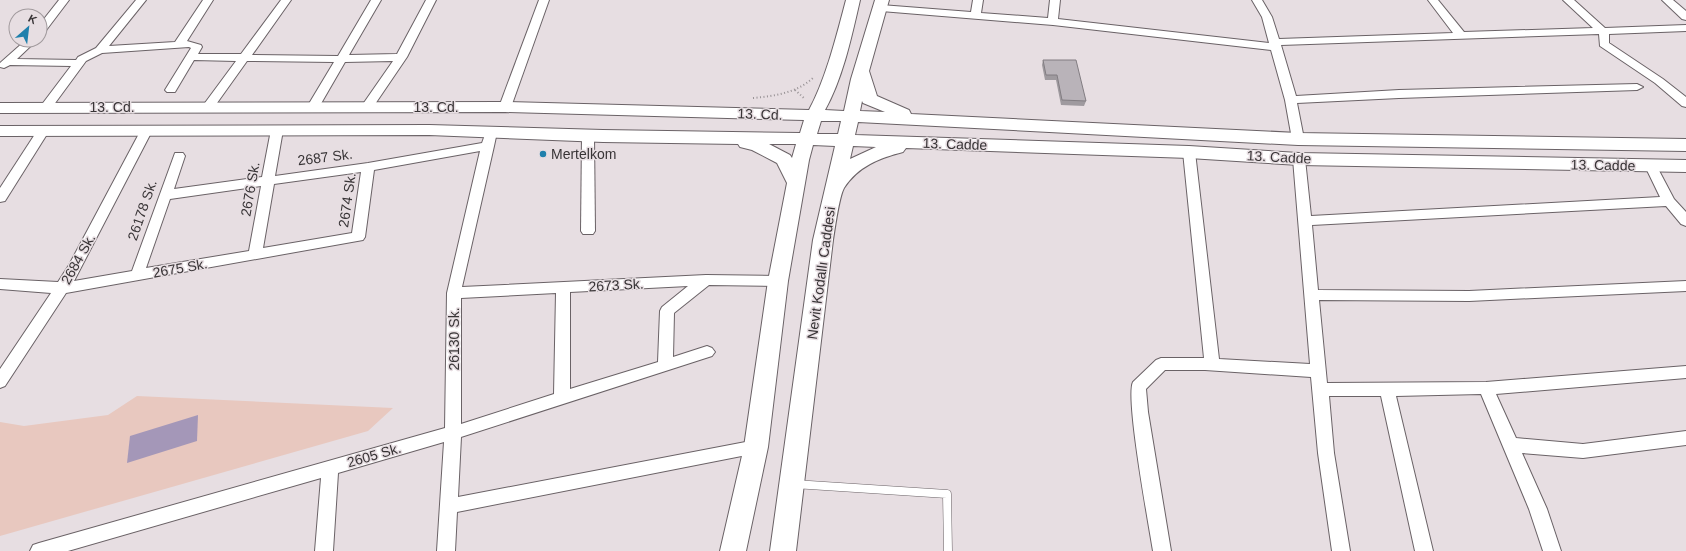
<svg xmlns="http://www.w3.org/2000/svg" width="1686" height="551" viewBox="0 0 1686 551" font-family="Helvetica,sans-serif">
  <rect width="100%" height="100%" fill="#e7dee2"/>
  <path fill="#e8c8bf" d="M137 396 393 408 368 431 0 536V422L24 426 108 415Z"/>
  <path fill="#a497b8" d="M198 415 197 441 127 463 130 436Z"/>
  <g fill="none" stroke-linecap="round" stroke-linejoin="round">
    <g stroke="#6a6266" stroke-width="9">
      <path id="service" d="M794 484 947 494 948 551"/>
    </g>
    <g stroke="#6a6266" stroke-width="2">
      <g id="minor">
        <path d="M59 0H69L44 33 40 34V24Z"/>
        <path d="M136 0H146L109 46 175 42 203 0H213L187 41 201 45 202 47 198 54H241L281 0H291L252 55 338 56 371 0H381L349 55 397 54 426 0H436L407 57 371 110 367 111 361 107 393 61 345 62 319 107 313 111 307 107 334 62 247 61 212 110 208 111 202 107 236 61 194 60 175 92H167L165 90 191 48 189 47 102 53 86 61 50 110 46 111 40 107 71 66 10 65 4 68 0 67V63L26 40H37L17 59 76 60 78 57 96 48Z"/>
        <path d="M539 0H549L511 107 505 111 501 110 499 107Z"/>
        <path d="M973 0H983L981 13 1048 18 1050 0H1060L1058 19 1269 43 1262 17 1252 0H1262L1272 17 1279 39 1453 33 1428 0H1438L1464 32 1593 28 1563 0H1574L1605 28 1686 25V31L1609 34V43L1663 79 1686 97V107L1682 106 1655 83 1600 46 1599 34 1281 45 1296 96 1399 90 1637 84 1643 87 1637 90 1399 98 1297 103 1304 139 1298 143 1292 139 1285 100 1271 50 1053 25 881 11 876 8 881 5 971 12Z"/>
        <path d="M1662 0H1673L1686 11V20L1682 19Z"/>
        <path d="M277 126 283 130 275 176 368 163 482 143 487 129H495L497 132 494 146 462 287 706 275 778 276 783 277 785 281 783 285 778 286 709 285 674 313 673 357 707 346 712 348 715 352 712 356 461 437 458 497 756 440 762 442 764 447 762 452 457 512 455 551H437L444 442 338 473 333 551H315L321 478 68 551H30L33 545 39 543 445 428 447 293 480 151 374 170 365 237 363 240 66 293 5 386 0 388V369L51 293 0 289V279L58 282 69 265 142 128H150L152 131 74 281 132 271 175 153H183L185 156 174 189 262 177 271 130ZM361 172 352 233 263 248 274 184ZM261 186 249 251 146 268 170 199ZM688 286 662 307 660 311 658 362 570 389V292ZM556 293 554 394 461 424V298Z"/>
        <path d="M43 127 49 131 5 201 0 202V188L39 128Z"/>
        <path d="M588 131 594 135 595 231 593 234H583L581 231 582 135Z"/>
        <path d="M1189 148 1195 152 1219 359 1310 364 1293 159 1295 156H1303L1305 159 1311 216 1660 197 1645 166 1647 163H1655L1674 199 1686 212V226L1681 224 1666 206 1312 225 1318 290 1469 291 1686 281V291L1469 301 1319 300 1327 383 1486 382 1686 366V378L1496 394 1516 438 1583 444 1686 431V445L1583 458 1522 453 1547 509 1561 551H1543L1529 509 1481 394 1396 396 1433 551H1415L1381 396H1329L1334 453 1350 551H1332L1318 453 1311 377 1205 370H1165L1146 389 1148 412 1171 551H1153C1149 526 1125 397 1133 382L1156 360 1161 358H1204L1183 152Z"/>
      </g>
    </g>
    <g stroke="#6a6266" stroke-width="2">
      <path id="secondary" d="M846 0H860C852 35 843 78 825 110L844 111 851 79 875 0H889L869 71 877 96 909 110 911 114 1298 133 1686 139V151L1298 145 858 122 855 135 1189 146 1299 153 1686 160V172L1299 165 1189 158 906 148 903 152C880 158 858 166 844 188 839 197 835 228 833 240L796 551H770L813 240 835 146 813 145 809 160 788 281 768 447 746 551H720L744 447 768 281 787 183 777 163 752 150 740 147 738 144 603 142 429 135 0 136V126L429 125 603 130 800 133 804 120 505 112 0 113V103L505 102 809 110C826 79 837 34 846 0ZM862 101 863 103 885 112 860 111ZM821 121H841L838 134H817ZM769 144H796L792 158 790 155ZM853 146 876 147 850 159Z"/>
    </g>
    <g stroke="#989295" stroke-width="2" stroke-dasharray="1 2.5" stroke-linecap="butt">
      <path d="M795 90 805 99"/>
      <path d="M753 98C775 96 796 93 813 78"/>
    </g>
    <use href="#service" stroke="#fff" stroke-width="8"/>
    <use href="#minor" fill="#fff" fill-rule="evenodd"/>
    <use href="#secondary" fill="#fff" fill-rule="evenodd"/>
  </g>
  <path fill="#9f9a9f" d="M1043 60 1086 101 1084 106 1061 105 1056 80H1045L1042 65Z"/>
  <path fill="#b9b3b9" stroke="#827d82" d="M1043 60H1076L1086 101 1062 100 1057 75H1046Z"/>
  <circle fill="#2080ac" stroke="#e7dee2" stroke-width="1.5" cx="543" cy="154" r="4"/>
  <g text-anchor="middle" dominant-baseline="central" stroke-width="3" stroke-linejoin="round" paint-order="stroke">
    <g font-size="14" fill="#383436" stroke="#e7dee2">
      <text x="112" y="107">13. Cd.</text>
      <text x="436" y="107">13. Cd.</text>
      <text transform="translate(760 114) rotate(2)">13. Cd.</text>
      <text transform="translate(955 144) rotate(2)">13. Cadde</text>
      <text transform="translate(325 157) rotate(-7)">2687 Sk.</text>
      <text transform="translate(1279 157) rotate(3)">13. Cadde</text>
      <text transform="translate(1603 165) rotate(1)">13. Cadde</text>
      <text transform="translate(250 189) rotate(-80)">2676 Sk.</text>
      <text transform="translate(347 200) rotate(-82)">2674 Sk.</text>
      <text transform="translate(142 210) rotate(-71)">26178 Sk.</text>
      <text transform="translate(78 259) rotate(-61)">2684 Sk.</text>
      <text transform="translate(180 268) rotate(-10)">2675 Sk.</text>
      <text transform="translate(821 273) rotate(-82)">Nevit Kodallı Caddesi</text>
      <text transform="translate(616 285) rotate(-3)">2673 Sk.</text>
      <text transform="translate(454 339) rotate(-90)">26130 Sk.</text>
      <text transform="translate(374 455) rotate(-16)">2605 Sk.</text>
    </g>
    <g font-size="14" fill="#383436" stroke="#e7dee2" text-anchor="start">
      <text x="551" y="154">Mertelkom</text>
    </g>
  </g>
  <g transform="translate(28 28) rotate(28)"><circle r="19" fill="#e7dee2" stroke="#a19a9d"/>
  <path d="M0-3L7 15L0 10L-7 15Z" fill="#2080ac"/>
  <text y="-6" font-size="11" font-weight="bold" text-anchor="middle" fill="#383436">K</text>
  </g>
</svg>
